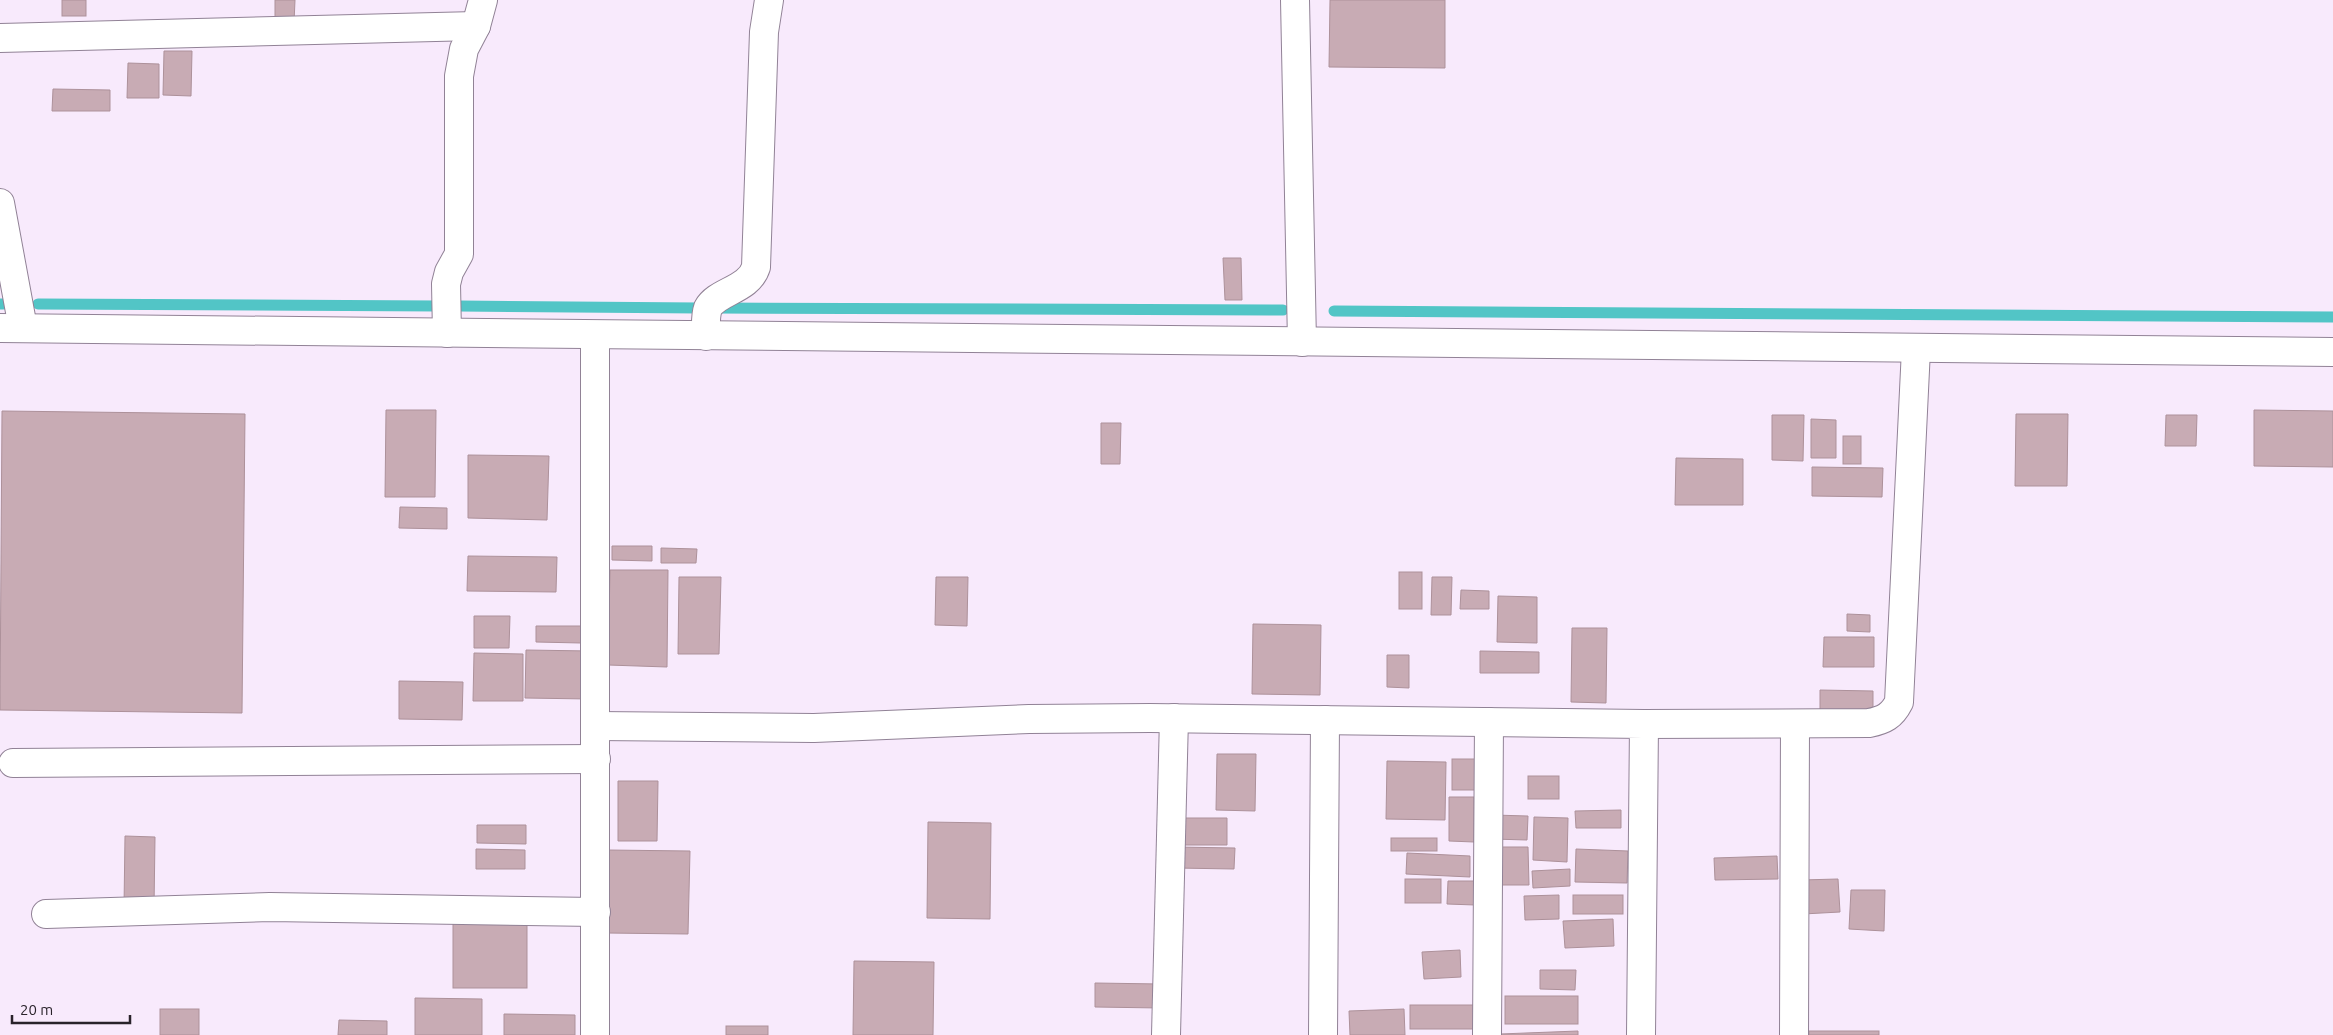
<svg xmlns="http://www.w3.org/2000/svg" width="2333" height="1035" viewBox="0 0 2333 1035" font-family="Ubuntu,sans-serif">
  <rect width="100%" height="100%" fill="#f8eafc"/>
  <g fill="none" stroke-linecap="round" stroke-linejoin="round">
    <g stroke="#52c5c6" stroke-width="11">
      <path d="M0 304H3"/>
      <path d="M38 304 438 306"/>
      <path d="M459 306 699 308"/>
      <path d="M716 308 1283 310"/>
      <path d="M1334 311 2333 317"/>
    </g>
  </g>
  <g fill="#c8abb4" stroke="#ad919a">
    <rect x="62" y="0" width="24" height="16"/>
    <path d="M275 0H295L294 23H275Z"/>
    <path d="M1330 0H1445V68L1329 67Z"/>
    <path d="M164 51H192L191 96 163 95Z"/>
    <path d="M128 63 159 64V98H127Z"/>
    <path d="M53 89 110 90V111H52Z"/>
    <path d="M1223 258H1241L1242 300H1225Z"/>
    <path d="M386 410H436L435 497H385Z"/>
    <path d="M2254 410 2333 411V467L2254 466Z"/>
    <path d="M2 411 245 414 242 713 0 710Z"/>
    <path d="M2016 414H2068L2067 486H2015Z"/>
    <path d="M1772 415H1804L1803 461 1772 460Z"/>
    <path d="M2166 415H2197L2196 446H2165Z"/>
    <path d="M1811 419 1836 420V458H1811Z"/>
    <path d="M1101 423H1121L1120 464H1101Z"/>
    <rect x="1843" y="436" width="18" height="28"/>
    <path d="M468 455 549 456 547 520 468 518Z"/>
    <path d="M1676 458 1743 459V505H1675Z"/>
    <path d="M1812 467 1883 468 1882 497 1812 496Z"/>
    <path d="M400 507 447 508V529L399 528Z"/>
    <path d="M612 546H652V561L612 560Z"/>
    <path d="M661 548 697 549 696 563H661Z"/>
    <path d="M468 556 557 557 556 592 467 591Z"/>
    <path d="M610 570H668L667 667 608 665Z"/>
    <rect x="1399" y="572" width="23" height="37"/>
    <path d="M679 577H721L719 654H678Z"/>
    <path d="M936 577H968L967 626 935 625Z"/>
    <path d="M1432 577H1452L1451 615H1431Z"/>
    <path d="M1461 590 1489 591V609H1460Z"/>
    <path d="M1498 596 1537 597V643L1497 642Z"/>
    <path d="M1847 614 1870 615V632L1847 631Z"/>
    <path d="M474 616H510L509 648H474Z"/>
    <path d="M1253 624 1321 625 1320 695 1252 694Z"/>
    <path d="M536 626H581V643L536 642Z"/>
    <path d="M1572 628H1607L1606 703 1571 702Z"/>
    <path d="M1824 637H1874V667H1823Z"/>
    <path d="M526 650 590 651 589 699 525 698Z"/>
    <path d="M1480 651 1539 652V673H1480Z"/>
    <path d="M474 653 523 654V701H473Z"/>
    <path d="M1387 655H1409V688L1387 687Z"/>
    <path d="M399 681 463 682 462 720 399 719Z"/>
    <path d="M1820 690 1873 691V716L1820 715Z"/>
    <path d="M1217 754H1256L1255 811 1216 810Z"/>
    <rect x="1452" y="759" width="23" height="31"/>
    <path d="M1387 761 1446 762 1445 820 1386 819Z"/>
    <rect x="1528" y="776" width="31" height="23"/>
    <path d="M618 781H658L657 841H618Z"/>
    <path d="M1449 797H1474V842L1449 841Z"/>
    <path d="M1621 810V828H1576L1575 811Z"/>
    <path d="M1493 815 1528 816 1527 840 1492 839Z"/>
    <path d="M1534 817 1568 818 1567 862 1533 860Z"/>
    <path d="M1184 818H1227V845H1183Z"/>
    <path d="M928 822 991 823 990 919 927 918Z"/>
    <path d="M477 825H526V844L477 843Z"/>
    <path d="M125 836 155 837 154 908 124 907Z"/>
    <rect x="1391" y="838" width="46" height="13"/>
    <path d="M1176 847 1235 848 1234 869 1176 868Z"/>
    <path d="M1493 847H1528L1529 885H1493Z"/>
    <path d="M476 849 525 850V869H476Z"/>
    <path d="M1576 849 1628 851 1627 883 1575 882Z"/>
    <path d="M608 850 690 851 688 934 607 933Z"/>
    <path d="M1407 853 1470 856V877L1406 874Z"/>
    <path d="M1777 856 1778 879 1715 880 1714 858Z"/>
    <path d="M1570 869V886L1533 888 1532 871Z"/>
    <rect x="1405" y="879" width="36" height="24"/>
    <path d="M1838 879 1840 912 1803 914 1801 880Z"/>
    <path d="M1448 881H1475V905L1447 904Z"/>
    <path d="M1851 890H1885L1884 931 1849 929Z"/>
    <path d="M1559 895V919L1525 920 1524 896Z"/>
    <rect x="1573" y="895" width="50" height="19"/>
    <path d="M1613 919 1614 946 1565 948 1563 921Z"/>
    <rect x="453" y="923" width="74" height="65"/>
    <path d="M1460 950 1461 977 1424 979 1422 952Z"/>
    <path d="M854 961 934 962 933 1035H853Z"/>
    <path d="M1540 970H1576L1575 990 1540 989Z"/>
    <path d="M1095 983 1160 984V1008L1095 1007Z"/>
    <rect x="1505" y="996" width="73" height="28"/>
    <path d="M415 998 482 999V1035H415Z"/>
    <rect x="1410" y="1005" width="76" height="24"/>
    <rect x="160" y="1009" width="39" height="26"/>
    <path d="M1404 1009 1405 1035H1350L1349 1011Z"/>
    <path d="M504 1014 575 1015V1035H504Z"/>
    <path d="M339 1020 387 1021V1035H338Z"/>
    <rect x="726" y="1026" width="42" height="9"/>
    <path d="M1578 1031V1035H1500V1034Z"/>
    <rect x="1809" y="1031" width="70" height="4"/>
  </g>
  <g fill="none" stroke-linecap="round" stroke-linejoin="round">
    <g stroke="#918296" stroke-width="30">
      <g id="minor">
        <path d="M1295 0 1302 342"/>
        <path d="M0 38 476 26"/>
        <path d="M0 203 23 328"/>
        <path d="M0 328 2333 352"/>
        <path d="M447 333 446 284 449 272 459 254V76L464 49 476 26 483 0"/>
        <path d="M595 335V1035"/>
        <path d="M706 336C706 327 705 316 708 308 717 291 749 290 756 267L764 32 769 0"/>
        <path d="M1644 724 1869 723C1884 720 1892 716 1899 702L1916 349"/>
        <path d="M596 726 814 728 1029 719 1150 718 1644 724 1641 1035"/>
        <path d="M13 763 596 759"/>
        <path d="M46 914 270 907 596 912"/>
        <path d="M1166 1035 1174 718"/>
        <path d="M1323 1035 1325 720"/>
        <path d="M1487 1035 1489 722"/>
        <path d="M1794 1035 1795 724"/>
      </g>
    </g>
    <use href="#minor" stroke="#fff" stroke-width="28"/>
  </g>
  <path d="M12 1015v8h118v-8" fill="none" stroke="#29222a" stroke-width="2.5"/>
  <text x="20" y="1015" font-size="15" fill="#29222a" stroke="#f8eafc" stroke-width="4" paint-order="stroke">20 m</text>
</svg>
